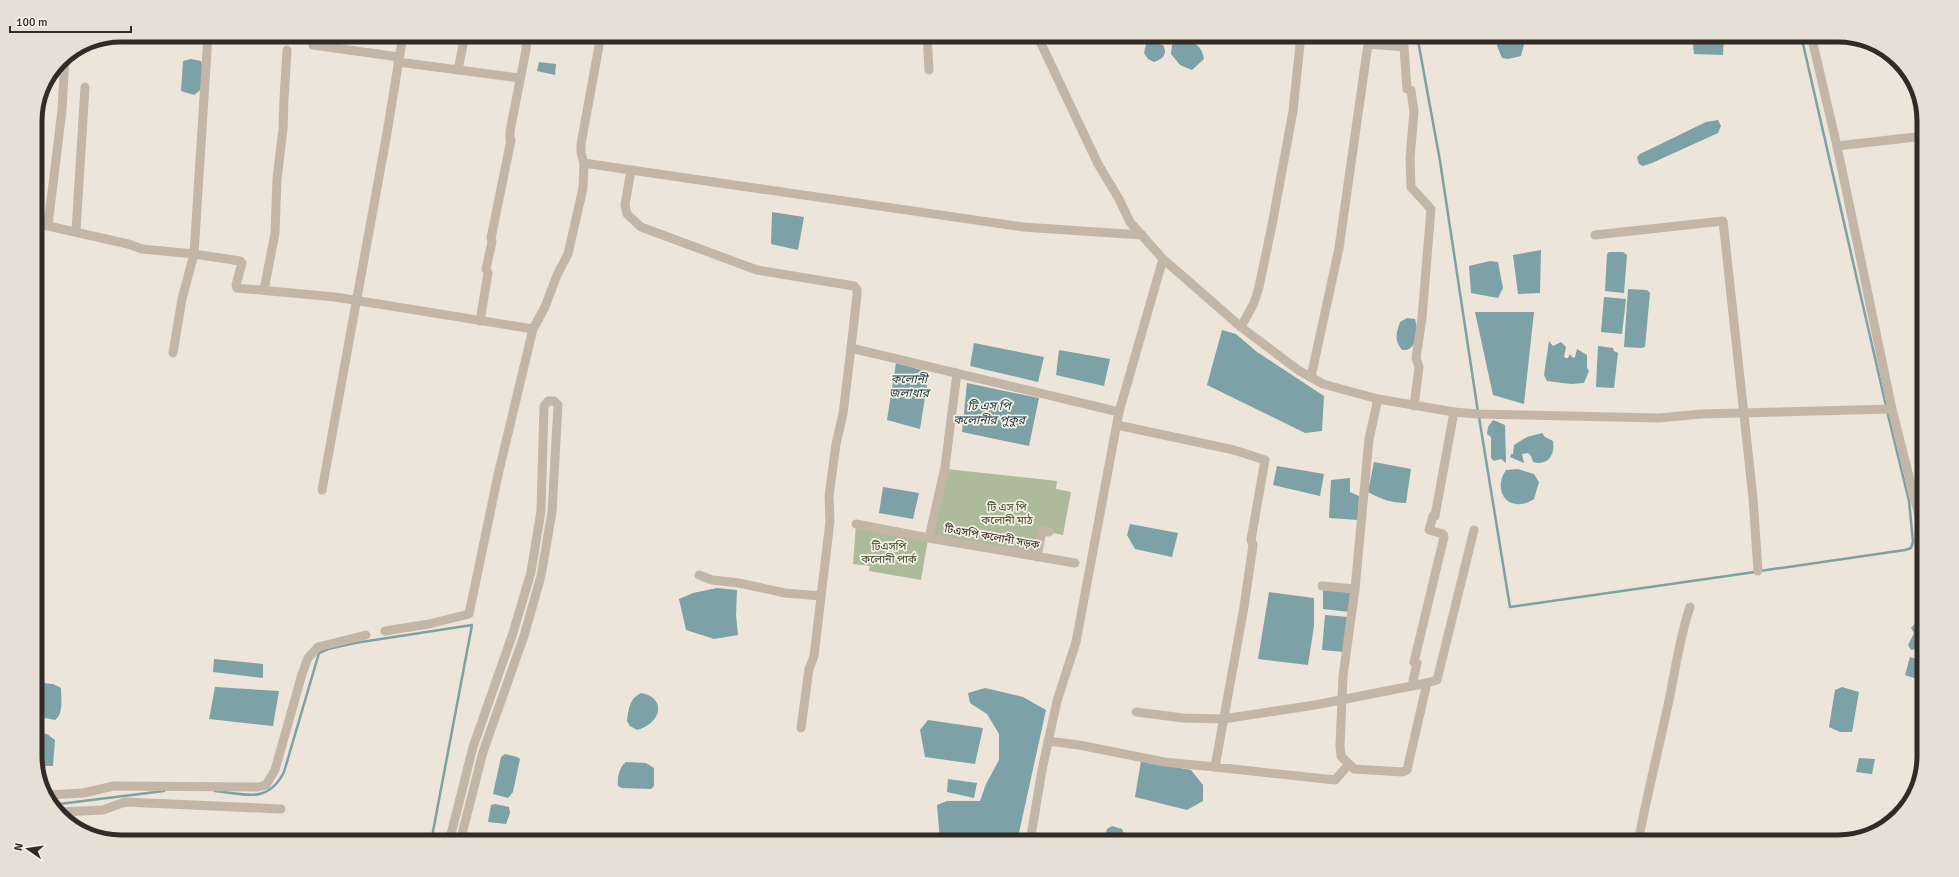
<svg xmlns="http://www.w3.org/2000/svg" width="1959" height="877" viewBox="0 0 1959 877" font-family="Signika,'Noto Sans Bengali',sans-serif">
  <rect width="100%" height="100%" fill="#ede5d9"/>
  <path fill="#adba9b" d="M946 469 1057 481 1056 489 1071 492 1063 535 1042 531 1037 557 928 539 921 580 869 571 870 566 853 564 856 524 929 538Z"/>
  <g fill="#7ca1a6">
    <path d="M1498 35H1525L1524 45 1521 56 1508 59 1502 58 1497 46Z"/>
    <path d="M1692 35H1724L1723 55 1694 54Z"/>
    <path d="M1187 41C1198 44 1202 48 1204 59L1192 70 1180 65 1171 54 1172 45 1179 42Z"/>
    <path d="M1152 43 1163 45C1168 54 1163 59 1154 62L1148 59 1144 53 1146 44Z"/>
    <path d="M191 59 201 61 204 71 203 88 194 95 181 91 183 61Z"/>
    <path d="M539 62 556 64 555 75 537 71Z"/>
    <path d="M1718 120 1721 126 1718 133 1652 163 1643 166 1639 164 1637 157 1640 154 1706 122Z"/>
    <path d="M772 212 804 217 798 250 771 244Z"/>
    <path d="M1541 250 1540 293 1518 294 1513 255Z"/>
    <path d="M1609 252H1623L1627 255 1624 293 1605 291 1607 254Z"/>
    <path d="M1490 261 1498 262 1503 288 1498 298 1471 293 1469 266Z"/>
    <path d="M1628 289 1647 290 1650 293 1645 347 1641 348 1624 347Z"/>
    <path d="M1604 297 1626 299 1622 334 1601 332Z"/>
    <path d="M1475 312H1534L1524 404 1493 395Z"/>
    <path d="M1407 318 1415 319C1418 329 1418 352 1402 350 1394 340 1396 334 1400 322Z"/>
    <path d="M1222 330 1236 334 1257 352 1324 396 1322 431 1305 433 1207 385Z"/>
    <path d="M1549 341 1553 346 1561 342 1566 347 1564 357 1566 358H1568L1570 354 1573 358 1575 357 1577 349 1587 355V368L1589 371 1584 383 1571 384 1547 381 1544 375Z"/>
    <path d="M974 343 1044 357 1038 382 970 366Z"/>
    <path d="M1598 346 1613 348 1614 351 1618 353 1614 388 1596 387Z"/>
    <path d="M1059 350 1110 359 1104 386 1056 375Z"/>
    <path d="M896 363 929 372 920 429 887 420Z"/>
    <path d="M967 383 1039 398 1029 446 962 432Z"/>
    <path d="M1493 420 1505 425 1506 463 1501 459 1494 461 1491 458V437L1487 434 1488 427Z"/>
    <path d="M1542 433 1545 437 1553 441C1555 456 1548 466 1533 462L1531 456 1528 453 1522 454 1524 463 1510 457 1511 454H1513L1514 445 1527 437Z"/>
    <path d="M1374 462 1411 469 1406 503C1391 503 1381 499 1368 492Z"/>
    <path d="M1277 466 1324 474 1320 496 1273 485Z"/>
    <path d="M1518 469 1534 474 1539 482 1534 499C1510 515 1491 492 1506 470Z"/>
    <path d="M1350 478V492L1359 496 1358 520 1329 518 1331 480Z"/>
    <path d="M883 487 919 493 913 519 879 513Z"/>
    <path d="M1130 524 1178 533 1172 557 1135 549 1127 535Z"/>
    <path d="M717 588 737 590 736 615 738 635 714 639 686 630 679 599 693 593Z"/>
    <path d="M1323 589 1353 591 1350 612 1323 609Z"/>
    <path d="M1269 592 1314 598V626L1308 665 1258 659Z"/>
    <path d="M1325 615 1349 617 1344 652 1322 650Z"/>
    <path d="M1919 619 1924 621V647L1911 650 1908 645 1914 633 1911 628Z"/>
    <path d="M1910 657 1924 661 1923 681 1905 675Z"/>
    <path d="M214 659 263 664V678L213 672Z"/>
    <path d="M43 683 53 684 61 688C61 697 64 714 55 720L35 716 40 686Z"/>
    <path d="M215 687 279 691 273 726 209 719Z"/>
    <path d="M1842 687 1859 692 1852 732H1840L1829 727 1835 690Z"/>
    <path d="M985 688 1023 697 1046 710 1017 842H940L937 805 947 801H980L986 784 999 760V734L987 714 970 703 968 693Z"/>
    <path d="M641 693C666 697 663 723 637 730L630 726 627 721C629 708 629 699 641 693Z"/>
    <path d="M928 720 983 728 975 764 925 757 920 730Z"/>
    <path d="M35 733 47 734 55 740 53 766H42L36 764Z"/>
    <path d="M505 754 517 757 520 759 513 792 508 798 493 794 501 757Z"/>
    <path d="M1859 758 1875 759 1872 774 1856 772Z"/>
    <path d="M1141 761 1191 770 1203 785V801L1187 810 1135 797Z"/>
    <path d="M626 762 646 763 654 768V786L651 789 622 788 618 786C617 778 619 767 626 762Z"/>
    <path d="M948 779 977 783 974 798 947 792Z"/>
    <path d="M495 804 509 807 510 813 506 824 488 822 491 805Z"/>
    <path d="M1112 826 1122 829 1124 834 1121 842H1106L1105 837 1107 829Z"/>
    <path d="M123 834 161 838 162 842H119Z"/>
  </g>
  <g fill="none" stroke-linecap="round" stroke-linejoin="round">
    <g stroke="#7ca1a6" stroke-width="2.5">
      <path d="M1417 35 1440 161 1478 412"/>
      <path d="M1801 35 1886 406"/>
      <path d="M1479 417 1510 607 1755 572"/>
      <path d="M1760 571 1905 550 1911 548 1913 542 1909 501 1887 411"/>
      <path d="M215 791C245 794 268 804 284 772L319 653 328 649 355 643 472 625 431 842"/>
      <path d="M51 805 164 791"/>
    </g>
    <g stroke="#c3b6a7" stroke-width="9">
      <path d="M312 35 313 45 399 57"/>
      <path d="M601 35 581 144V153L584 163 631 170 625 205 627 214 641 227 757 270 854 286 857 290V295L851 348 1119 412"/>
      <path d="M927 35 929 70"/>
      <path d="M1811 35 1837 146 1892 409 1924 536"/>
      <path d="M398 62 520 78"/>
      <path d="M458 70 465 35"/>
      <path d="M1837 146 1924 136"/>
      <path d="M631 170 1023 227 1142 235"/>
      <path d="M35 223 128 244 142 249 194 254 240 261 242 263 236 285 237 288 335 297 533 329 498 475 469 614 429 624 385 631"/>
      <path d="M48 225 62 110 65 57"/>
      <path d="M76 231 85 87"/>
      <path d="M1595 235 1723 221 1753 498 1758 571"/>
      <path d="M1163 259 1241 327 1298 370 1323 384 1378 399 1454 412 1477 414 1659 418 1701 414 1892 409"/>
      <path d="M264 290 275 233 277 179 283 129 284 99 287 50"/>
      <path d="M480 321 488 273 486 269 492 242 491 238 511 140 510 139V131L526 50 527 35"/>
      <path d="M1241 327 1254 303 1259 287 1272 225 1293 111 1301 35"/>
      <path d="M533 329 545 307 557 275 568 254 583 188 584 163"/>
      <path d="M173 353 182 299 194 254 208 35"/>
      <path d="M957 373 945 467 929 538 1075 563"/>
      <path d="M1311 377 1339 248 1368 44 1404 47 1407 89 1411 90 1414 112 1410 158 1411 187 1431 209 1422 318 1416 358 1419 367 1414 406"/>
      <path d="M1378 399 1369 439 1355 589 1343 676 1340 746 1341 756 1354 769 1403 772 1407 770 1427 683 1437 680 1474 530"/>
      <path d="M1117 425 1234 450 1265 460 1251 540 1253 545 1244 607 1215 767 1335 780 1349 764"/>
      <path d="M322 490 387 133 403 35"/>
      <path d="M856 524 929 538"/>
      <path d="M1037 557 1042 531 1049 532"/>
      <path d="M699 575 712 580 739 583 785 593 821 596"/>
      <path d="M1322 586 1355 589"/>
      <path d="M1412 686 1417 663 1414 662 1444 537 1443 534 1429 530 1433 516H1435L1454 412"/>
      <path d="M1136 712 1183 718 1223 719 1315 705 1427 683"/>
      <path d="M801 728 809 669 814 656 830 521 829 496 836 444 843 414 851 348"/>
      <path d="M1048 741 1079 745 1164 762 1215 767"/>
      <path d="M47 795 83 793 114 786 258 787 266 785 275 770 302 674 308 658 318 647 366 635"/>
      <path d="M60 812 103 810 125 802 281 809"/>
      <path d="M449 842 473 747 513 633 531 572 541 511 544 406 548 401H554L558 405 552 512 541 576 524 636 483 752 460 842"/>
      <path d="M1030 842 1042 770 1057 701 1076 642 1119 412 1163 259 1130 222 1119 199 1098 164 1037 35"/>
      <path d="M1638 842C1647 796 1658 751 1668 705 1675 673 1679 639 1690 607"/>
    </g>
  </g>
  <g text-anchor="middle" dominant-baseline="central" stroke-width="3.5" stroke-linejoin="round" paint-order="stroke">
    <g font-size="11" fill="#3e4c2d" stroke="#f6efe4">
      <text x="1007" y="507">টি এস পি<tspan x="1007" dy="13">কলোনী মাঠ</tspan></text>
      <text x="889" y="546">টিএসপি<tspan x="889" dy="13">কলোনী পার্ক</tspan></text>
    </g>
    <g font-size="11" fill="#312a26" stroke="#f6efe4">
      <text transform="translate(992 537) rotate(10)">টিএসপি কলোনী সড়ক</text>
    </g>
    <g font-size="12" font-style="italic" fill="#22464c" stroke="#f6efe4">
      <text x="909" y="379">কলোনী<tspan x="909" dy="14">জলাধার</tspan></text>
      <text x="989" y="406">টি এস পি<tspan x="989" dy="14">কলোনীর পুকুর</tspan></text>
    </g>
  </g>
  <path d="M0 0H1959V877H0ZM121 42H1838A79 79 0 0 1 1917 121V756A79 79 0 0 1 1838 835H121A79 79 0 0 1 42 756V121A79 79 0 0 1 121 42Z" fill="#e6dfd5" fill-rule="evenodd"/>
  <path fill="none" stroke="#312a26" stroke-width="5" d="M121 42H1838A79 79 0 0 1 1917 121V756A79 79 0 0 1 1838 835H121A79 79 0 0 1 42 756V121A79 79 0 0 1 121 42Z"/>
  <g transform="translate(28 849) rotate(283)" stroke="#f6efe4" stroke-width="3" paint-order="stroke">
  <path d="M0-3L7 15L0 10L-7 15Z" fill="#312a26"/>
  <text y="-6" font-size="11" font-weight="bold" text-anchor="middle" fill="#312a26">N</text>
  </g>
  <path d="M10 26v6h121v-6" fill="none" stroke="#312a26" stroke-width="2"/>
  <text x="16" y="26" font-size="12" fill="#312a26" stroke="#f6efe4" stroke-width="3" paint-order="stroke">100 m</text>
</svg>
